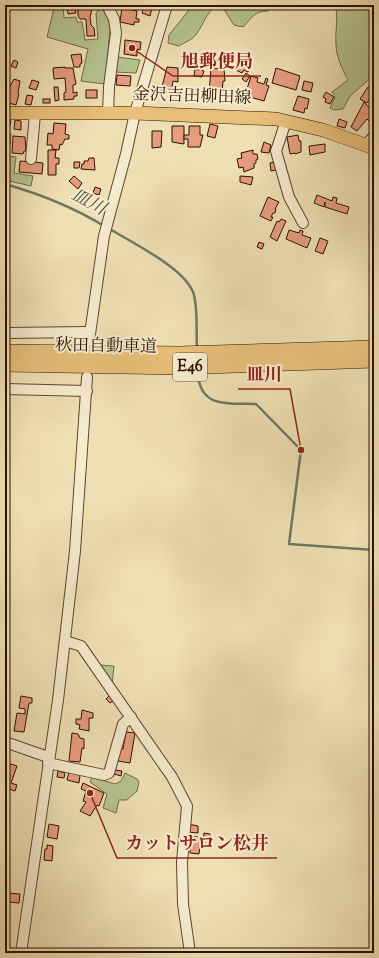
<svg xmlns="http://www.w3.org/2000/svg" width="379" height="958" viewBox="0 0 379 958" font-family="'Sorts Mill Goudy','Noto Serif JP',serif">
  <rect width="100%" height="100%" fill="#efe0b4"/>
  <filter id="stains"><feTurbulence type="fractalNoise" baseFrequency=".005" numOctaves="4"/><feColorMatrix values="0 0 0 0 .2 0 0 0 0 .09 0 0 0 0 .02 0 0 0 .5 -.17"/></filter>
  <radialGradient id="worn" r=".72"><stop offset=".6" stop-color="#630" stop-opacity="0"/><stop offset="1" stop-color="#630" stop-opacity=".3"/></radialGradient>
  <g fill="#b5c390" stroke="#716a48">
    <path d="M63 5 64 18 76 17 77 22H82L85 40 98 39 96 13 101 7 109 18 110 30 105 84 81 81 88 49 47 37 54 8Z"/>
    <path d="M190 5H275L268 11C254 11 252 18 243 27L234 25 223 8 216 7C206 12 204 24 197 33 193 40 185 42 179 46L168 43 169 35 189 10Z"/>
    <path d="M330 5H374V75L350 96 343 109 334 110 330 108 335 97 332 92 348 80C342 69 336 56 336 44 335 32 338 21 336 9Z"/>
    <path d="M117 57 140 60 136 73 114 72Z"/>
    <path d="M5 134H11L9 156 16 157 14 173 33 176 31 186 5 180Z"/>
    <path d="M99 665 114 666 112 685Z"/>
    <path d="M125 773 137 779 139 782 137 791 127 800H119L116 813 103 808 107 794 90 782 92 777 115 784 121 781Z"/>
  </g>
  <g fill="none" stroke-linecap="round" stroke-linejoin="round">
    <g stroke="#6f7865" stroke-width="2.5">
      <path d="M5 184C40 194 73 207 104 226"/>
      <path d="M108 228C131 242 187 269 194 295 198 311 196 331 197 348"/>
      <path d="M198 375C201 409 230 403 256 404L301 450 289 544 374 550"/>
    </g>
  </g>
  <g fill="#e59d7e" stroke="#2d1000">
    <path d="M67 5H75L76 13 68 14Z"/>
    <path d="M78 5H93L90 17 91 25 94 28 95 36H87L86 19H80L78 16Z"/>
    <path d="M124 5H132V10L137 11 136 19H139V22H134V25L120 22 122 7 124 8Z"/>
    <path d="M144 6 152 8 150 16 142 13Z"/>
    <path d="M125 40 141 42 140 50 137 49V56L124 54Z"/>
    <path d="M189 51 203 55 204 62H200L199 66 195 65 196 60 190 58V60H187Z"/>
    <path d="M231 52 234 54 231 61 227 59Z"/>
    <path d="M81 54 82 63 80 64V67H74L71 55Z"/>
    <path d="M240 58 252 65 248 72 244 70 242 73 236 70 238 67 236 65Z"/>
    <path d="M14 60 18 62 16 68 11 66Z"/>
    <path d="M65 67V68H73L76 84 73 85V93L77 92V96H74V99L64 100V93L66 92 65 78 54 79 53 68Z"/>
    <path d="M167 67 178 68V82L173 81 171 93 161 91Z"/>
    <path d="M211 68 224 69 225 81H223L222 95 209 94Z"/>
    <path d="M276 68 300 76 296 90 272 83Z"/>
    <path d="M195 69 204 71 202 77 194 76Z"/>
    <path d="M246 73 250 76 246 82 242 79Z"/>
    <path d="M117 75 131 76 130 86 116 85Z"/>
    <path d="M251 76 258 78 257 82 264 84 266 78 268 79 266 85 269 86 264 101 250 97 252 91 247 89Z"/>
    <path d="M14 79 20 81 18 93 19 94 16 105 5 102 6 93Z"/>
    <path d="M32 80 39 82 36 90 29 88Z"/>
    <path d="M304 81 313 83 311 92 302 90Z"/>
    <path d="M54 87H58L59 100 55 101Z"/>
    <path d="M368 87 374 91 367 103 360 99Z"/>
    <rect x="86" y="90" width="11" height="8"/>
    <path d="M326 92 334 97 330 104 325 102 326 99 323 97Z"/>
    <path d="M27 95 33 96 31 105 25 104Z"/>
    <path d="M298 96 309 99 307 109 305 108 304 113 293 110Z"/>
    <rect x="43" y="99" width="7" height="4"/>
    <path d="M364 102 374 113 369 121 367 119 357 131 351 127Z"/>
    <path d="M339 119 347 122 345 128 337 126Z"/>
    <path d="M5 120 11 121 9 130 5 129Z"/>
    <path d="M15 120 21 121V130L14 129Z"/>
    <path d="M54 123 66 124 65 134 69 135V139H65L62 145 60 144 59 150 52 149V145H47L48 133 53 134Z"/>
    <path d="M210 124 218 126 215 138 207 136Z"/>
    <path d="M172 126H184V144L172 142Z"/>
    <path d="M189 126H200V135H203L200 147H188V139H184V135H189Z"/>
    <path d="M152 131H162L161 147 152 148Z"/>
    <path d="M298 135 299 141H301V152L295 154V153L290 154 287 137Z"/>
    <path d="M13 136 25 137 26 151H24L23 154 12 153Z"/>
    <path d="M264 142 271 145 269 153 261 152Z"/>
    <path d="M325 144V152L310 155 309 146Z"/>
    <path d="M48 150H56L55 158H59V164H56V175H48Z"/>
    <path d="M253 150V154H257L258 159 256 160V163L254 164V168L244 172 243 167 239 168 237 159 242 158 241 153Z"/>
    <path d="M89 158H94L95 170 81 169 82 164H84V161H88Z"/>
    <path d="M20 161 43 163 42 174 19 172Z"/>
    <path d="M74 162H80L79 168H74Z"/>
    <path d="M275 162 276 170 271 171 270 163Z"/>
    <path d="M74 176 82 183 78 189 69 181Z"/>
    <path d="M240 176 253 177 251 185 240 182Z"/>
    <path d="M95 187 101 189 99 195 93 193Z"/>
    <path d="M317 195 332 201 333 197 337 198 336 203 349 207 347 214 325 207V202L324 207 314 203Z"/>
    <path d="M268 197 279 202 275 209H276L275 213H273L271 217H273L271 221 260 216Z"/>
    <path d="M281 219 286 221 277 241 270 237 277 221 279 222Z"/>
    <path d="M289 230 299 233 300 230 303 231 302 235 311 238 307 248 286 239Z"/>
    <path d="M320 238 328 241 323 254 315 251Z"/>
    <path d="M259 242 264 244 262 249 257 247Z"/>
    <path d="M110 695 114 700 110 703 106 699Z"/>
    <path d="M21 696 32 698V703H29L24 732 14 731 17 713 25 714V709L19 708Z"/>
    <path d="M82 710 93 713V718H89V731L79 729 80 725 76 724V719H81Z"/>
    <path d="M126 732 135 733 130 763 118 761 120 748 123 749Z"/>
    <path d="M72 733 78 734 80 738 84 739V749L82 748 80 762 69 761Z"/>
    <path d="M5 762 17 766 11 783 17 785 15 791 9 789 5 801Z"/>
    <path d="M115 770 122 771 121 776 114 774Z"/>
    <path d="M58 771 65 773 64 778 57 777Z"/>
    <path d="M69 772 80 775 79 783 67 780Z"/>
    <path d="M83 783 104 793 99 806 97 805 90 816 80 811 86 802 83 801 86 791 81 789Z"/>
    <path d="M49 824 59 826 57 839 47 837Z"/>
    <path d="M188 824 198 826V833L187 832Z"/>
    <path d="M204 833 210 834 209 845 200 846 199 854 190 853V844H187V836L198 837V839L202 840 203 843Z"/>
    <path d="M47 845 53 846 52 861 44 860 45 849H47Z"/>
    <path d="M5 870H9L6 886H5Z"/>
    <path d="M7 893 20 894 19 903 8 902Z"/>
  </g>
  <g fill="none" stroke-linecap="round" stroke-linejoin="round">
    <g stroke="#5e442d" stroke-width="12">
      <g id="minor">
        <path d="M107 5 114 19 116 33 109 87 108 113"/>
        <path d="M286 121 276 151 289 197 303 223"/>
        <path d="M366 145 374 136"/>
        <path d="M31 159 35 114"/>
        <path d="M5 333 89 332"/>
        <path d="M89 341 104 236 126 154 135 113 167 5"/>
        <path d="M5 389 87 391"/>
        <path d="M65 641 81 646 172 777 187 806 182 862 183 904 190 953"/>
        <path d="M5 742 48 757"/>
        <path d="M48 763 104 775 109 773 123 724 131 717"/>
        <path d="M21 953 58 700 75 551 87 377"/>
      </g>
    </g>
    <g stroke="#2d1000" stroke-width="14">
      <path id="major" d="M5 113H135L276 119 323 130 374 148"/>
    </g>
    <g stroke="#2d1000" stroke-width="16">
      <g id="highway">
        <path d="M5 352 179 354 374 348"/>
        <path d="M5 364 179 367 374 360"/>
      </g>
    </g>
    <use href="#minor" stroke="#f5ebce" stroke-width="10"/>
    <use href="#major" stroke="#e8c07a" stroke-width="13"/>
    <use href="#highway" stroke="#e8c07a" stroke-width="15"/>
  </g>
  <g text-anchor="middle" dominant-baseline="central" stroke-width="4" stroke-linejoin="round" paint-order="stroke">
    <rect fill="#f5ebce" stroke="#69523e" stroke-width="1" x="173" y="353" width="34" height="28" rx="3"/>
    <g font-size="16" font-weight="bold" fill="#2d1000">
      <text x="190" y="367">E46</text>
    </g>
    <g font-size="17" fill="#2d1000" stroke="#f5ebce">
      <text transform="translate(192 97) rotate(2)">金沢吉田柳田線</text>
      <text transform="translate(106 347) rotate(1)">秋田自動車道</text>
    </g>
    <g font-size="18" font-style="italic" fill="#544d3b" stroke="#f5ebce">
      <text transform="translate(88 203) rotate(28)">皿川</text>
    </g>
  </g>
  <path fill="none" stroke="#8f2418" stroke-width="1.5" d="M132 48L173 76H261M301 450L290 389H238M90 793L117 858H277"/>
  <g fill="#8f2418" stroke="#f5ebce" stroke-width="1.5">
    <circle cx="132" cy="48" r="4"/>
    <circle cx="301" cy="450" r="4"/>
    <circle cx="90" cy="793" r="4"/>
  </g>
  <g font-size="18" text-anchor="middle" font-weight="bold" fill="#8f2418" stroke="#f5ebce" stroke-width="4" stroke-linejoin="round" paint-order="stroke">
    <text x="217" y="67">旭郵便局</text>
    <text x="264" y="380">皿川</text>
    <text x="197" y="849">カットサロン松井</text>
  </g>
  <rect width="379" height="958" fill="none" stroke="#efe0b4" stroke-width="20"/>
  <rect x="6" y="6" width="367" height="946" fill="none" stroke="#2d1000" stroke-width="2"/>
  <rect x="10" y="10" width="359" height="938" fill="none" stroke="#2d1000"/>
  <rect width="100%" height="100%" filter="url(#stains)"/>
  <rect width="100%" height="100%" fill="url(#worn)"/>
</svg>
